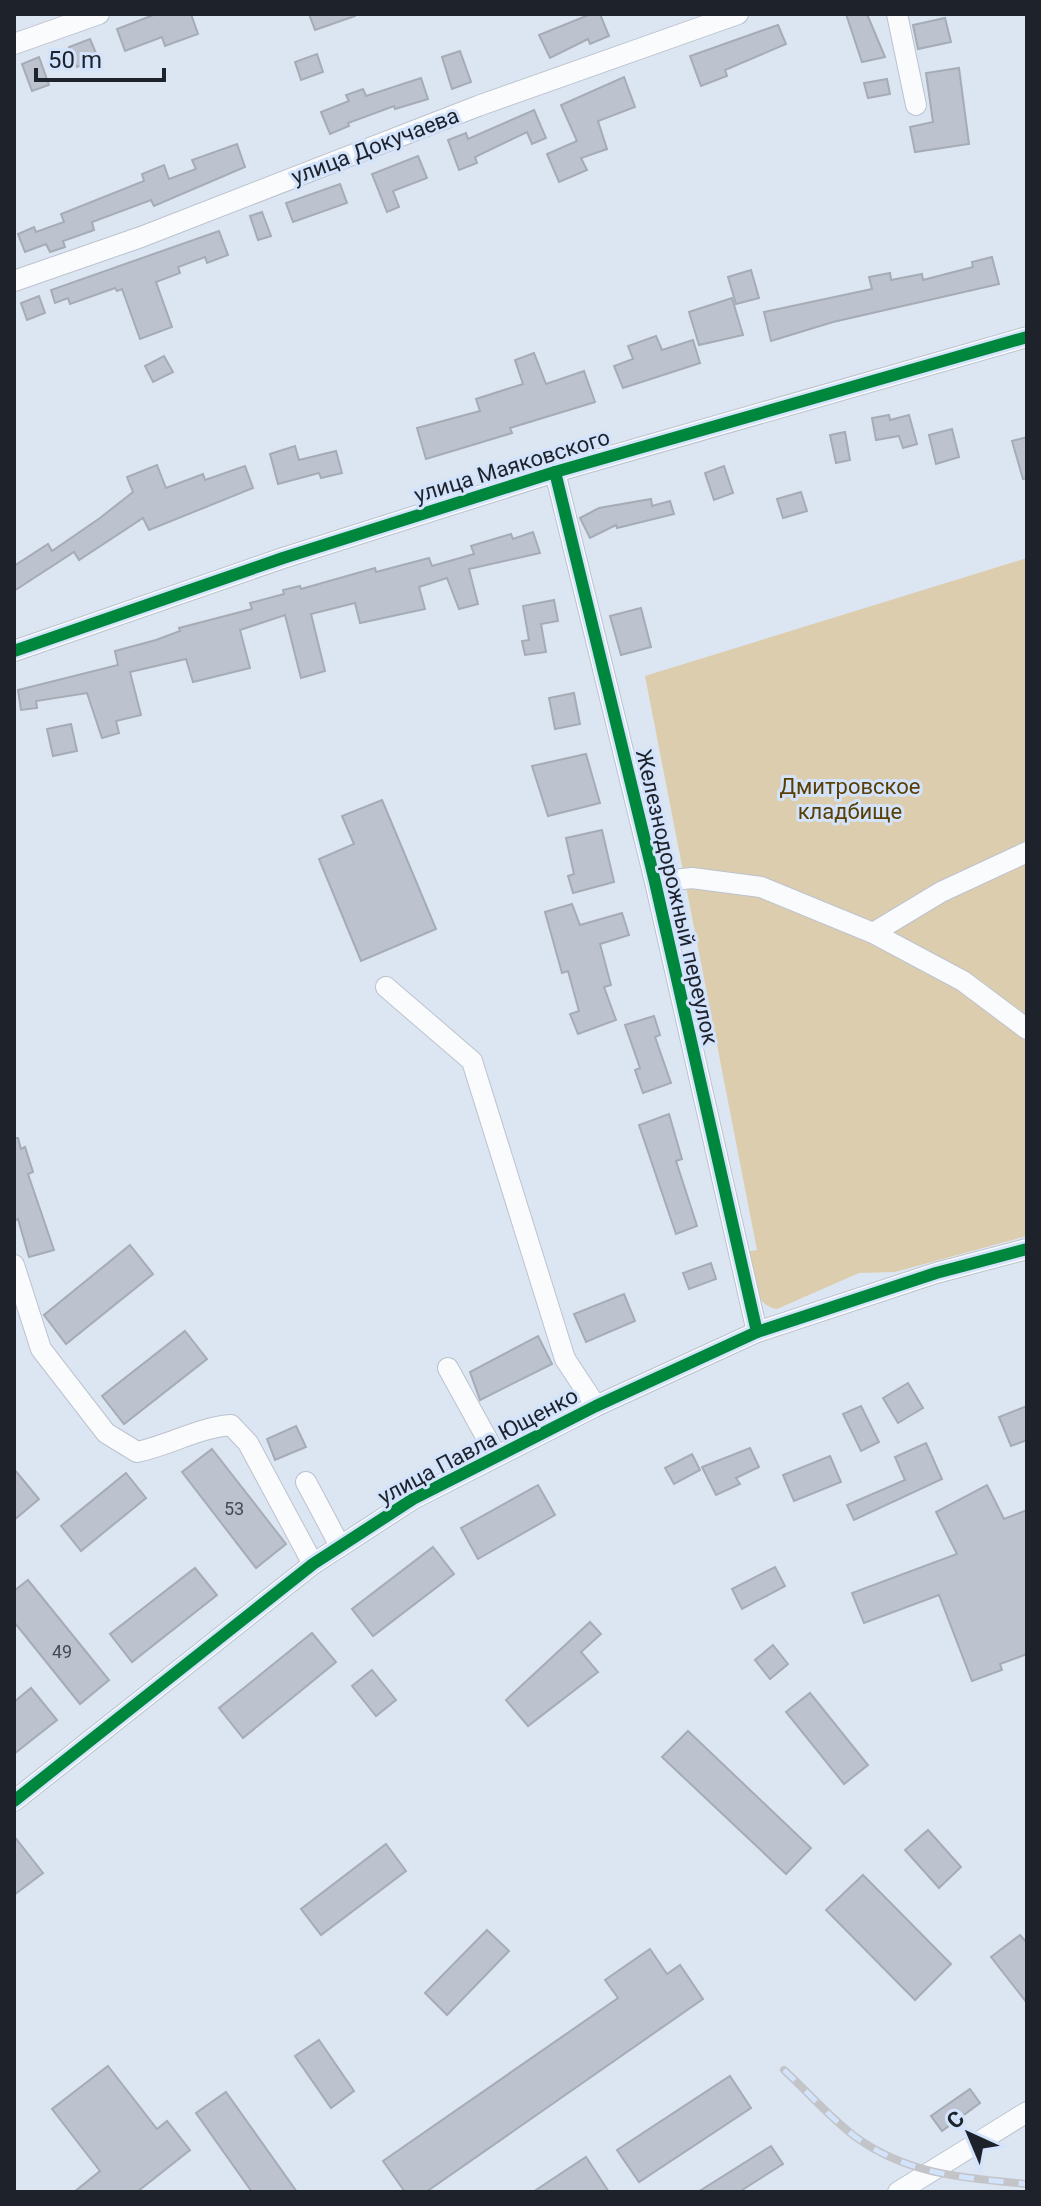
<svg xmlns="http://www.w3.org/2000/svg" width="1041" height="2206" viewBox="0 0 1041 2206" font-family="Roboto,sans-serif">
  <rect width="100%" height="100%" fill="#dce5f2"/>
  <path fill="#ddcdaf" d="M1027 558V1236L895 1272 859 1273 777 1309C752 1305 750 1273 744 1252L757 1250 645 676Z"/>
  <g fill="#bdc3ce" stroke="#a6acb6" stroke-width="2">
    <path d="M156 14H191L198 34 165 46 162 37 125 51 117 29Z"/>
    <path d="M309 14H355V16L315 30Z"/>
    <path d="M591 14H600L609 36 590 44 588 39 550 58 539 35Z"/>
    <path d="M846 14H867L885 57 862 62Z"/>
    <path d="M945 18 951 42 918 49 913 25Z"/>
    <path d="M778 25 786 44 725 70 727 76 701 86 690 56Z"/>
    <path d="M90 39 98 58 77 67 69 47Z"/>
    <path d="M460 51 471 82 452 89 442 57Z"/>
    <path d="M317 54 323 72 301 80 295 62Z"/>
    <path d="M39 57 49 85 32 91 22 64Z"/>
    <path d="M959 68 969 144 915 152 910 127 933 122 926 73Z"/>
    <path d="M624 77 635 107 598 121 607 149 581 158 587 170 559 182 547 154 577 141 561 105Z"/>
    <path d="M421 78 428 99 395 109 394 106 348 123 349 126 330 134 321 112 349 101 346 95 363 89 366 96Z"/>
    <path d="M887 79 890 94 868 98 864 83Z"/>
    <path d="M534 110 546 138 532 144 527 132 475 157 477 163 459 170 448 140 466 133 468 139Z"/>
    <path d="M237 144 245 167 154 206 151 200 92 222 94 230 63 241 65 247 50 252 46 244 25 252 18 234 34 227 36 232 64 222 61 214 144 181 142 174 164 165 169 179 196 169 192 160Z"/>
    <path d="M418 156 427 178 393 191 399 207 387 212 372 174Z"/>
    <path d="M340 184 347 203 293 222 286 203Z"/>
    <path d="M262 212 271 236 258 240 250 216Z"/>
    <path d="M219 231 228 255 207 263 205 257 178 267 180 273 156 282 172 327 140 339 122 289 117 291 115 288 70 304 68 298 55 303 51 290Z"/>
    <path d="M992 257 999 284 833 322 771 341 764 312 872 289 869 277 890 273 891 280 922 274 923 280 973 267 972 262Z"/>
    <path d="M751 270 759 298 736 304 728 277Z"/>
    <path d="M39 296 45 313 27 320 21 303Z"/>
    <path d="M732 298 743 335 699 345 689 312Z"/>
    <path d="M656 336 662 350 693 340 700 363 623 388 614 366 633 359 628 346Z"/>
    <path d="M534 353 546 384 584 371 595 402 510 428 512 433 426 459 417 428 480 411 476 399 523 384 515 360Z"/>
    <path d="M164 356 173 372 153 382 145 366Z"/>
    <path d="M889 415 890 420 909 415 917 444 903 448 899 436 876 440 872 418Z"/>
    <path d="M952 429 959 457 936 464 929 435Z"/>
    <path d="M845 432 850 460 836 463 830 435Z"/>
    <path d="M1027 437V478L1023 479 1012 441Z"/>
    <path d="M295 446 299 460 336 451 342 473 321 478 319 473 278 484 270 454Z"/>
    <path d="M157 465 166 488 203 474 205 480 245 466 253 488 149 530 143 518 79 560 74 552 14 591V566L48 544 52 551 100 518 133 492 127 477Z"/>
    <path d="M724 466 733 493 714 500 705 473Z"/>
    <path d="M801 492 807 511 783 518 777 499Z"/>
    <path d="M651 499 652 506 670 501 674 514 617 528 616 525 590 538 580 518 599 508Z"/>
    <path d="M533 532 540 553 469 569 478 604 459 609 447 578 419 587 425 609 360 623 355 603 311 614 325 671 301 678 285 615 240 630 250 668 193 682 186 659 130 672 141 715 116 721 119 733 102 738 87 693 36 701 37 708 21 710 18 690 118 665 115 651 156 640 180 631 179 628 252 609 250 603 284 594 283 590 300 586 301 589 375 568 376 572 429 558 432 566 474 554 471 546 511 534 513 539Z"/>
    <path d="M554 600 558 621 541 624 546 652 525 655 522 641 529 640 523 606Z"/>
    <path d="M641 608 651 647 621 655 610 616Z"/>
    <path d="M574 693 580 724 555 729 549 698Z"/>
    <path d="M71 724 77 751 53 756 47 729Z"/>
    <path d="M586 754 600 803 548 816 532 766Z"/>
    <path d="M382 800 436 929 361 961 319 859 354 844 342 816Z"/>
    <path d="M602 830 614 882 573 893 568 876 574 874 566 838Z"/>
    <path d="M572 904 580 925 622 913 629 935 600 944 611 985 604 987 616 1020 578 1034 570 1014 579 1011 568 971 562 973 545 912Z"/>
    <path d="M654 1016 660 1035 655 1037 671 1083 643 1093 635 1070 640 1068 625 1025Z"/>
    <path d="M669 1114 682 1159 676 1161 697 1226 676 1234 639 1125Z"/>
    <path d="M14 1138H18L21 1149 25 1147 33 1172 28 1174 54 1250 29 1257 18 1219 14 1221Z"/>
    <path d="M130 1245 153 1274 66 1344 44 1315Z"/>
    <path d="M711 1263 716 1279 689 1289 683 1273Z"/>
    <path d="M624 1294 635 1321 586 1342 574 1314Z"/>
    <path d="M185 1331 207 1359 124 1424 102 1396Z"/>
    <path d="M538 1336 552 1364 480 1400 470 1372Z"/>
    <path d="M908 1383 923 1408 898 1423 883 1398Z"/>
    <path d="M861 1406 879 1442 861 1451 843 1414Z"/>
    <path d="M1027 1406V1440L1011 1446 999 1417Z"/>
    <path d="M296 1426 306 1447 275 1460 267 1439Z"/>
    <path d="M926 1443 942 1479 854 1520 847 1505 905 1480 895 1457Z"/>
    <path d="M750 1448 759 1467 736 1478 740 1484 716 1495 702 1467Z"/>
    <path d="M212 1449 286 1544 256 1568 182 1472Z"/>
    <path d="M692 1454 700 1470 674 1484 665 1468Z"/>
    <path d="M830 1456 841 1482 794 1501 783 1475Z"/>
    <path d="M14 1469 39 1499 14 1520Z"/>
    <path d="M126 1473 146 1498 81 1551 61 1526Z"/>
    <path d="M538 1485 555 1515 478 1559 461 1528Z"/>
    <path d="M987 1485 1004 1519 1027 1510V1654L1000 1664 1002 1670 972 1681 939 1595 864 1623 852 1593 957 1554 936 1512Z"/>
    <path d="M433 1547 454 1574 373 1636 352 1609Z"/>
    <path d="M775 1567 785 1586 742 1609 732 1589Z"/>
    <path d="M195 1568 217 1595 132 1662 110 1634Z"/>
    <path d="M28 1580 109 1680 80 1704 14 1622V1591Z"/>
    <path d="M590 1622 601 1634 581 1652 598 1672 528 1726 506 1700Z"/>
    <path d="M312 1633 336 1662 243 1738 219 1708Z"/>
    <path d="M773 1645 788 1664 770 1679 755 1660Z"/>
    <path d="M372 1670 396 1700 376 1716 352 1686Z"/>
    <path d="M31 1688 57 1720 14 1754V1702Z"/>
    <path d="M810 1693 868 1765 844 1784 786 1712Z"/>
    <path d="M688 1731 811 1848 786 1874 662 1757Z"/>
    <path d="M928 1830 961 1867 939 1888 905 1850Z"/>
    <path d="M14 1836 43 1873 14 1895Z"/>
    <path d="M386 1844 406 1871 321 1935 301 1909Z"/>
    <path d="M863 1875 951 1964 915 2000 826 1910Z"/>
    <path d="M487 1930 509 1951 447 2015 425 1993Z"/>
    <path d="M1020 1935 1027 1943V2003L991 1957Z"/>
    <path d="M650 1949 667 1974 680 1965 703 1999 426 2192H405L383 2161 618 1998 605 1980Z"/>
    <path d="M319 2040 354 2091 331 2108 295 2056Z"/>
    <path d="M108 2066 157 2129 167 2121 190 2150 137 2192H74L100 2171 52 2109Z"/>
    <path d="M730 2076 751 2108 639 2182 617 2150Z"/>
    <path d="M970 2089 980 2103 942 2131 931 2116Z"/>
    <path d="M226 2092 297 2192H252L196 2113Z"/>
    <path d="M771 2146 783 2164 739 2192H698Z"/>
    <path d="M586 2157 609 2192H533Z"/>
  </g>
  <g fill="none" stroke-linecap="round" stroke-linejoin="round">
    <g stroke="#bcc3ce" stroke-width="22">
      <g id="minor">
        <path d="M897 14 916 105"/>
        <path d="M14 44 99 14"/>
        <path d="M14 281 141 237 478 106 738 14"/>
        <path d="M555 472 655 882 757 1332"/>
        <path d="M14 651 283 558 555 472 1027 337"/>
        <path d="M655 882 692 878 761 887 873 933 963 981 1027 1029"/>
        <path d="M873 933 941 892 1027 852"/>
        <path d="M386 987 472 1061 565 1359 596 1406"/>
        <path d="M14 1265 41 1349 106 1433 137 1452C170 1445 197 1428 231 1425L248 1443 313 1564"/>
        <path d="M448 1368 496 1455"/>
        <path d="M306 1482 340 1546"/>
        <path d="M14 1801 313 1564 413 1499 596 1406 757 1332 936 1273 1027 1249"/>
        <path d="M898 2192 1027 2112"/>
      </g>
    </g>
    <use href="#minor" stroke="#fafbfd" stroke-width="20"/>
    <g stroke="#c2c4c8" stroke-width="8">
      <path id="rail" d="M784 2070C808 2092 831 2119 857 2138 909 2175 965 2178 1027 2184"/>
    </g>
    <use href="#rail" stroke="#d3e3fb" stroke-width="5" stroke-dasharray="15" stroke-linecap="butt"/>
    <g stroke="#d3e3fb" stroke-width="17">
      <g id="cycleway">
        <path d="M555 472 655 882 757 1332"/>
        <path d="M14 651 283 558 555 472 1027 337"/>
        <path d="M14 1801 313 1564 413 1499 596 1406 757 1332 936 1273 1027 1249"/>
      </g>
    </g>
    <use href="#cycleway" stroke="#00873e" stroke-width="12"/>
  </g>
  <g text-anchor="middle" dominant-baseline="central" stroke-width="6" stroke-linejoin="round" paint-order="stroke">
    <g font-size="18" fill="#454a54">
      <text x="234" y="1508">53</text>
      <text x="62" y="1651">49</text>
    </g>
    <g font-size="22" fill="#1d222b" stroke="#d3e3fb">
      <text transform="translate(375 146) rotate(-21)">улица Докучаева</text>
      <text transform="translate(512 466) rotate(-17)">улица Маяковского</text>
      <text transform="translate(677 897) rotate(77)">Железнодорожный переулок</text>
      <text transform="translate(478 1446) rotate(-28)">улица Павла Ющенко</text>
    </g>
    <g font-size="22" fill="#5a3f03" stroke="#d3e3fb">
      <text x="850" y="786">Дмитровское<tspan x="850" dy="25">кладбище</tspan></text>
    </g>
  </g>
  <rect width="1041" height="2206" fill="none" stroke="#1d222b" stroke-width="32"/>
  <g transform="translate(969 2134) rotate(316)" stroke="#d3e3fb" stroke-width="6" paint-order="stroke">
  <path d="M0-6L14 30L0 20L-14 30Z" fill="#1d222b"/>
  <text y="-12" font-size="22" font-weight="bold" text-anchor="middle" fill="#1d222b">С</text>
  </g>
  <path d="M36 68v12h128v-12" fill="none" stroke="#1d222b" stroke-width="4"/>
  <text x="48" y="68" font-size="24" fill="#1d222b" stroke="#d3e3fb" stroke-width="6" paint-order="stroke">50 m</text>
</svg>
